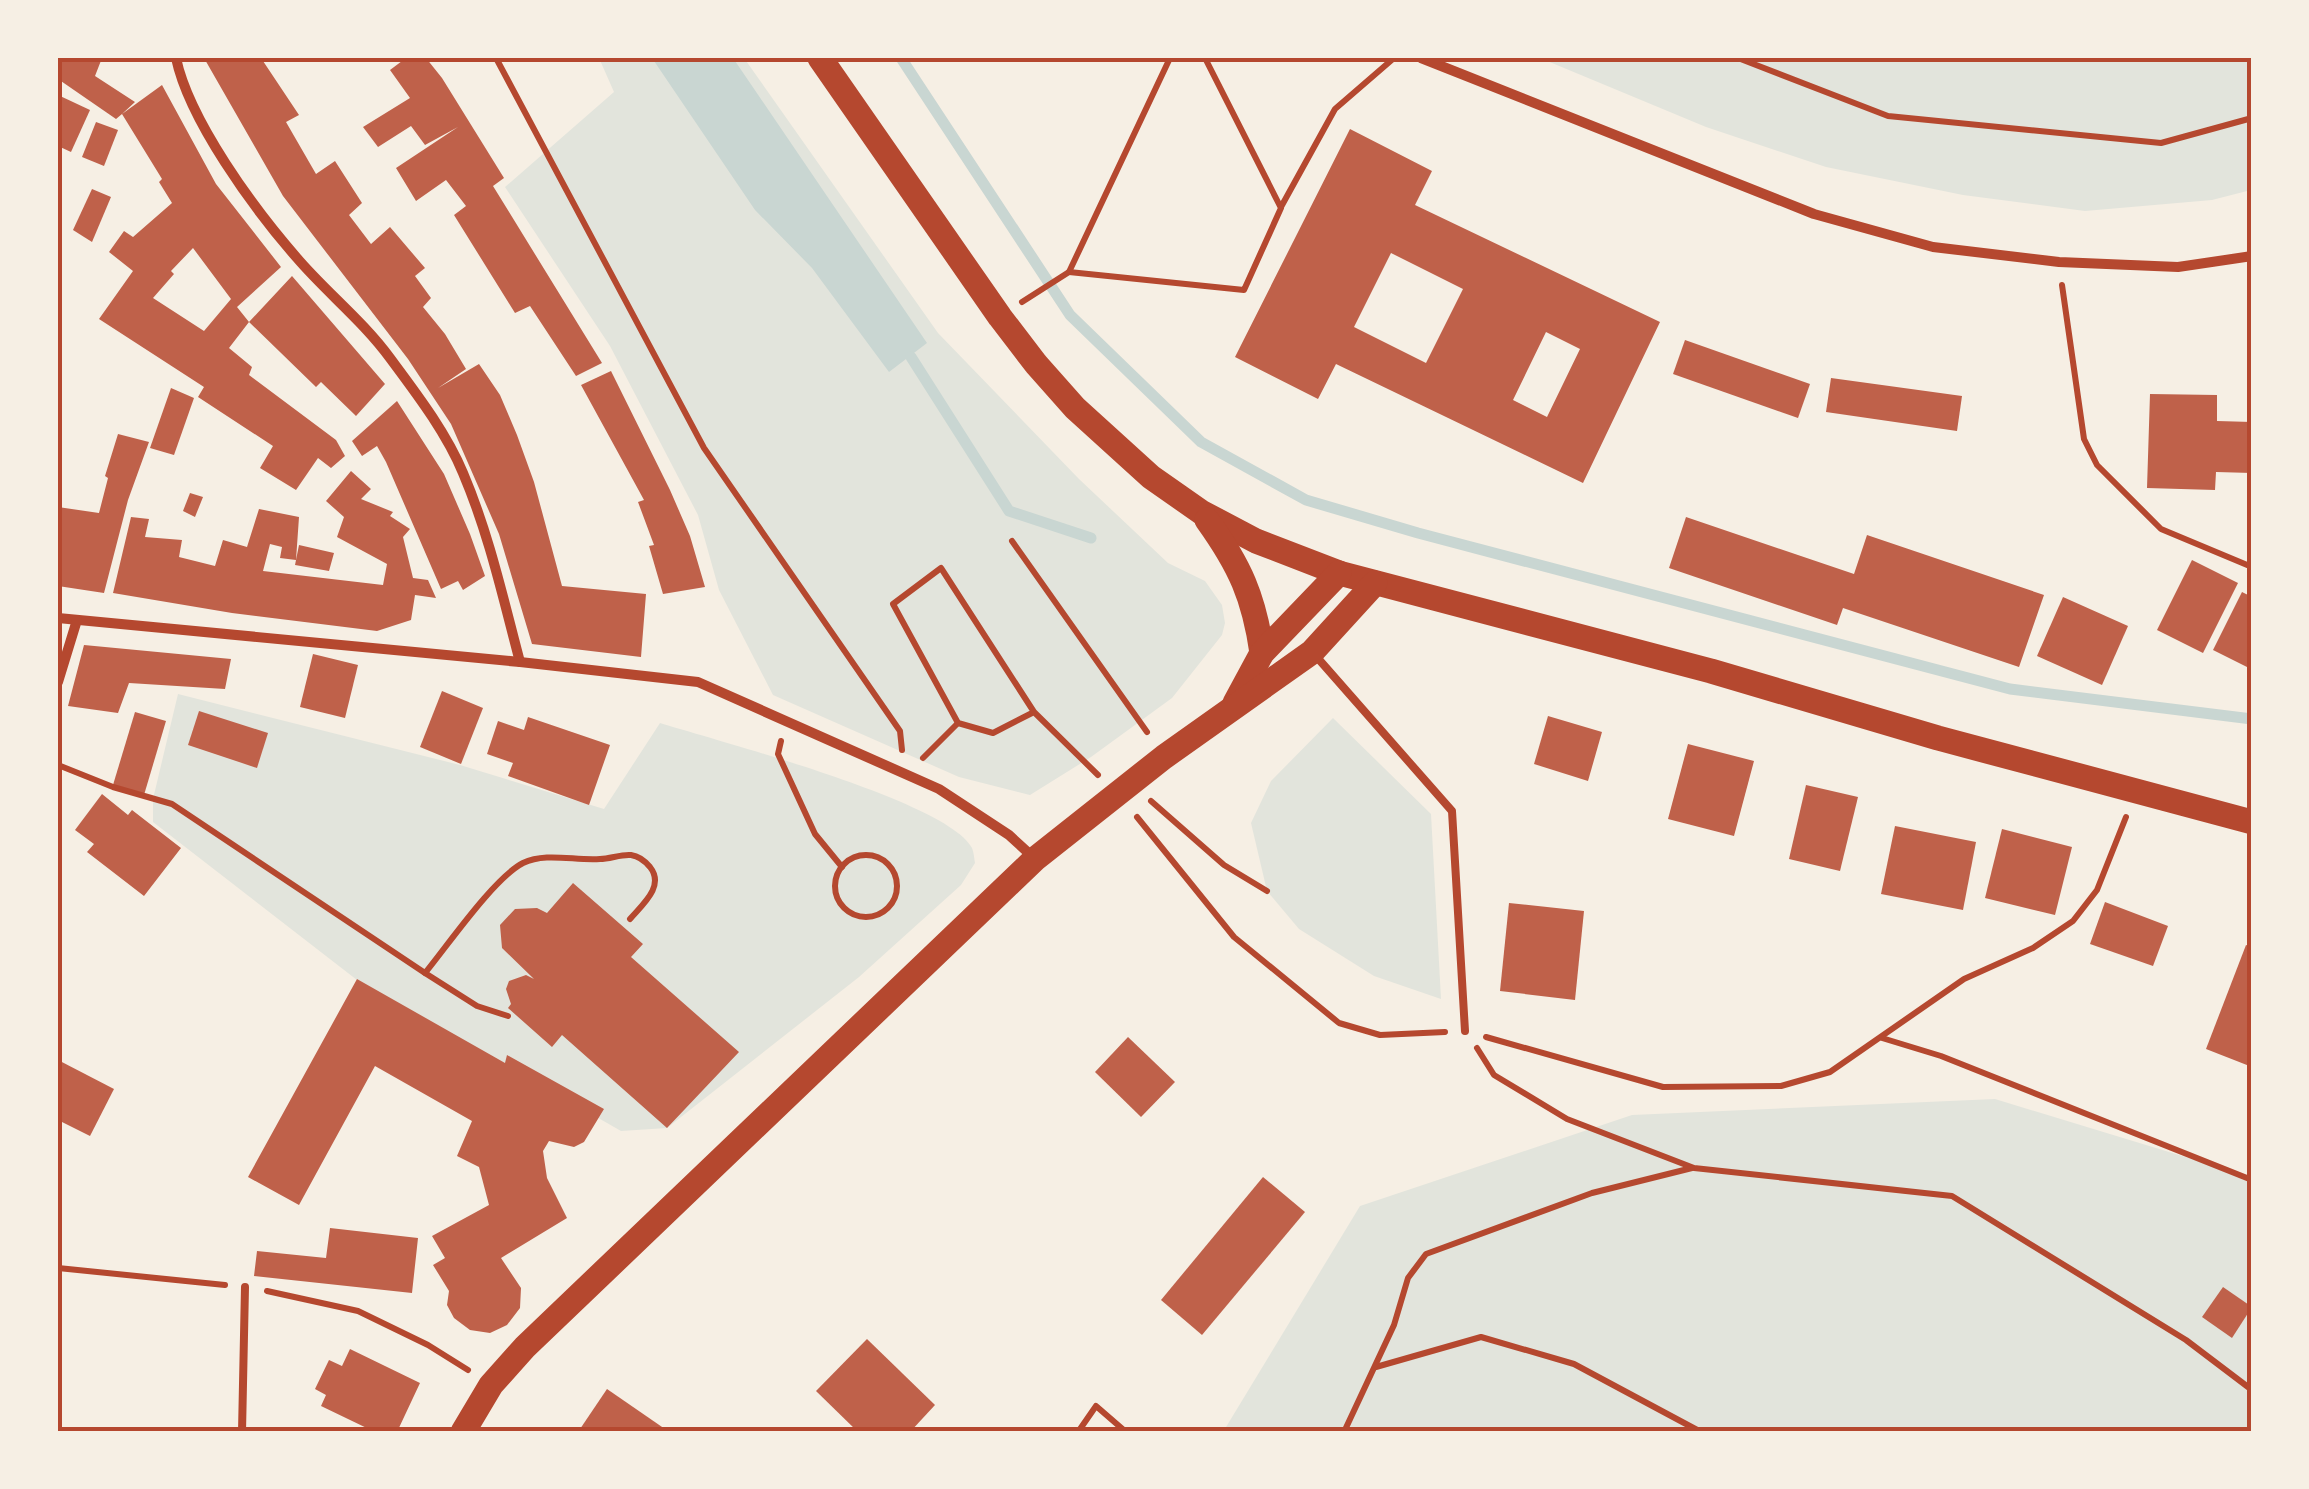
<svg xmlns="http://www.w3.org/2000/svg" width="2309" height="1489" viewBox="0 0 2309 1489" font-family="'Alegreya Sans',sans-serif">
  <rect width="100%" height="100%" fill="#f6efe4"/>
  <g fill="#e2e4dc">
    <path d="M599 58H744L938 333 1079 479 1168 563 1205 581 1222 605 1225 623 1222 635 1172 698 1091 757 1030 795 959 777 773 695 719 590 698 515 610 346 505 187 614 92Z"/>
    <path d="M1540 58H2251V190L2212 200 2085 211 1963 195 1826 167 1706 127Z"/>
    <path d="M178 694 460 765 604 809 660 723C717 741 948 801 972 848 974 853 974 858 975 863L961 885 859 977 667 1128 621 1131 357 980 153 822V799Z"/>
    <path d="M1333 718 1431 814 1441 999 1374 976 1299 929 1267 891 1251 823 1271 781Z"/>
    <path d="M1995 1099 2251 1177V1431L1223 1432 1360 1206 1632 1115Z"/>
  </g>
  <path fill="#c9d6d2" d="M652 58H733L927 343 889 372 812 268 755 210Z"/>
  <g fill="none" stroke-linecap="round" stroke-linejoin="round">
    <g stroke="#c9d6d2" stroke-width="11">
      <path d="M901 58 1070 315 1201 442 1306 500 1418 533 2010 689 2252 719"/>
      <path d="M911 357 1009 511 1091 538"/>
    </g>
  </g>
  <g fill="#bf614a" fill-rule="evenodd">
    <path d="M58 58H102L95 76 135 102 122 114 162 85 216 184 281 267 237 307 249 322 229 348 252 367 249 375 336 440 345 456 331 468 318 458 296 490 260 468 273 446 198 397 204 387 99 319 133 271 109 252 124 231 133 237 172 203 159 182 162 179 122 114 116 119 58 79ZM193 248 231 299 204 331 153 298 174 274 171 271Z"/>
    <path d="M204 58H261L299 115 286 122 316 174 335 161 362 203 349 215 371 244 390 227 425 268 415 276 431 298 423 307 445 334 466 369 438 388 479 364 500 395 517 435 534 482 562 586 646 594 641 657 532 644 499 534 451 424 408 359 283 196Z"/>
    <path d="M406 58H426L442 78 504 178 493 186 602 363 576 376 530 306 515 313 454 215 466 206 446 180 416 201 396 168 458 127 425 145 411 126 378 147 363 127 410 98 390 70Z"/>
    <path d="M58 95 90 110 71 152 58 146Z"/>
    <path d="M96 122 118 130 104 166 82 157Z"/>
    <path d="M1350 129 1432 171 1415 205 1660 322 1583 483 1336 364 1318 399 1235 357ZM1391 253 1463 289 1426 363 1354 327ZM1546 332 1580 349 1547 417 1513 400Z"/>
    <path d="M92 189 111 197 92 242 73 230Z"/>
    <path d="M292 276 385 384 356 416 321 382 316 387 249 322Z"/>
    <path d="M1685 340 1810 384 1798 418 1673 374Z"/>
    <path d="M611 371 670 490 690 536 705 587 663 594 649 546 654 545 638 502 644 500 581 385Z"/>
    <path d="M1831 378 1962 396 1957 431 1826 412Z"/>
    <path d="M171 388 194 398 174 455 150 448Z"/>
    <path d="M2150 394 2217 395V421L2252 422V473L2216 472 2215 490 2147 488Z"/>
    <path d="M397 401 444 474 470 534 485 576 463 590 458 581 441 589 386 462 377 446 362 456 352 441Z"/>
    <path d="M118 434 149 442 128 500 104 593 58 586V507L99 513 108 478 105 476Z"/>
    <path d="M351 471 371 489 361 499 393 512 390 516 410 529 403 537 413 578 428 580 436 598 415 595 411 620 377 631 232 613 113 593 131 517 149 519 145 537 182 540 179 557 215 566 223 540 247 547 259 509 299 517 296 560 299 545 334 553 329 571 295 565 296 560 280 558 282 547 270 544 263 571 383 585 387 564 337 537 344 517 326 501Z"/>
    <path d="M190 493 203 497 195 517 183 511Z"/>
    <path d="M1686 517 1854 574 1867 535 2044 595 2019 667 1843 608 1837 625 1669 568Z"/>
    <path d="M2192 560 2238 583 2203 653 2157 630Z"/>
    <path d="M2242 592 2252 597 2249 668 2213 650Z"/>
    <path d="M2063 597 2128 626 2102 685 2037 656Z"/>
    <path d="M84 645 231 659 225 689 129 683 118 713 68 706Z"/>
    <path d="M313 654 358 665 345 718 300 707Z"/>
    <path d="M442 691 483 708 461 764 420 747Z"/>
    <path d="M199 711 268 733 257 768 188 745Z"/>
    <path d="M135 712 166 721 144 795 113 785Z"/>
    <path d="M1548 716 1602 732 1588 781 1534 764Z"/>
    <path d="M528 717 610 745 589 805 508 776 513 763 487 754 498 721 524 730Z"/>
    <path d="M1688 744 1754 761 1734 836 1668 819Z"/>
    <path d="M1806 785 1858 797 1840 871 1789 859Z"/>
    <path d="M102 794 128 815 132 810 181 848 144 896 87 852 94 844 75 830Z"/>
    <path d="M1895 826 1976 842 1963 910 1881 894Z"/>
    <path d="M2002 829 2072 847 2055 915 1985 898Z"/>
    <path d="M573 883 643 944 631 957 739 1052 667 1128 562 1035 552 1047 508 1008 511 1004 506 989 509 981 526 975 534 979 502 948 500 925 515 909 537 908 547 913Z"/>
    <path d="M2105 902 2168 926 2153 966 2090 944Z"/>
    <path d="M1509 903 1584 911 1575 1000 1500 991Z"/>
    <path d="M2246 945 2252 947V1067L2206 1049Z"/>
    <path d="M357 979 505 1063 507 1055 604 1109 584 1142 574 1147 549 1141 543 1151 547 1178 567 1218 501 1258 521 1288 520 1308 507 1325 490 1333 470 1330 454 1318 447 1305 449 1291 433 1265 445 1258 432 1236 489 1205 479 1167 457 1156 472 1121 375 1066 299 1205 248 1177Z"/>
    <path d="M1128 1037 1175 1082 1141 1117 1095 1072Z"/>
    <path d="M58 1060 114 1089 90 1136 58 1120Z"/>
    <path d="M1263 1177 1305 1212 1202 1335 1161 1300Z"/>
    <path d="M330 1228 418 1238 412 1293 254 1276 257 1251 326 1258Z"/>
    <path d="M2223 1287 2252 1307 2232 1338 2202 1317Z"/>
    <path d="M867 1339 935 1405 910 1432H858L816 1391Z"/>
    <path d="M350 1349 420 1383 397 1432H375L321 1406 326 1395 315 1389 329 1360 342 1366Z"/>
    <path d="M607 1389 665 1429 663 1432H578Z"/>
  </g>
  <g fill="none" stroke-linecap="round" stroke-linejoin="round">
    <g stroke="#b5482f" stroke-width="6">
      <path d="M496 58 704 448 900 731 902 750"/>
      <path d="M1170 58 1069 272 1244 290 1281 208 1205 58"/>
      <path d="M1738 58 1888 116 2161 143 2252 118"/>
      <path d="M1281 207 1335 109 1394 58"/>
      <path d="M2062 285 2084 439 2097 465 2161 529 2252 567"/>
      <path d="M1022 302 1069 272"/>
      <path d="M1012 541 1147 732"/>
      <path d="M1034 712 993 733 958 723 893 604 941 568 1034 712 1098 775"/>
      <path d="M781 741 778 754 815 834 842 867"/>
      <path d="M923 758 958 723"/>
      <path d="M58 765 113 787 172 804 425 973 477 1006 508 1016"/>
      <path d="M1151 801 1224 865 1267 891"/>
      <path d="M1137 817 1234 937 1339 1023 1380 1035 1445 1032"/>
      <circle cx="866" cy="886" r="31"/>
      <path d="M425 973C448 945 494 878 523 863 546 852 575 861 600 859 610 859 621 854 631 855 638 856 645 861 650 867 665 886 643 904 630 919"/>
      <path d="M1486 1037 1663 1087 1781 1086 1830 1072 1964 979 2033 948 2073 921 2097 890 2126 817"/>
      <path d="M1882 1038 1941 1056 2252 1180"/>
      <path d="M1477 1048 1494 1075 1567 1119 1694 1168 1952 1196 2186 1340 2252 1390"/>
      <path d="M58 1268 225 1285"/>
      <path d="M267 1291 358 1311 428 1345 468 1370"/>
      <path d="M1376 1367 1481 1337 1574 1364 1701 1432"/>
      <path d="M1078 1432 1096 1406 1126 1432"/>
      <path d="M1344 1432 1394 1325 1408 1278 1426 1254 1592 1193 1692 1168"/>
    </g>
    <g stroke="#b5482f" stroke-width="8">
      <path d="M1315 655 1452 811 1465 1031"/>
      <path d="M242 1432 245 1287"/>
    </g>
    <g stroke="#b5482f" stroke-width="10">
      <path d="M176 58C189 120 254 209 297 258 326 292 363 321 390 358 416 393 446 432 463 473 489 534 503 598 520 662"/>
      <path d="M1421 58 1814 214 1933 247 2059 262 2178 267 2252 256"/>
      <path d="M58 618 520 662 698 682 939 789 1009 835 1034 858"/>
      <path d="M58 682 77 620"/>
    </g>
    <g stroke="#b5482f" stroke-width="25">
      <path d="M820 58 1000 317 1036 364 1075 408 1151 477 1201 512 1256 541 1339 573 1711 671 1938 738 2252 822"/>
      <path d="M1207 520C1240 566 1254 597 1262 653"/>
      <path d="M1235 703 1262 653 1339 573"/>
      <path d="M463 1432 491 1385 525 1347 1035 859 1164 757 1312 652 1375 583"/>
    </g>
  </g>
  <rect width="2309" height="1489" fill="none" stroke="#f6efe4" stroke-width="120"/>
  <rect x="60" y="60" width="2189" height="1369" fill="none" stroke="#b5482f" stroke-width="4"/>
</svg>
